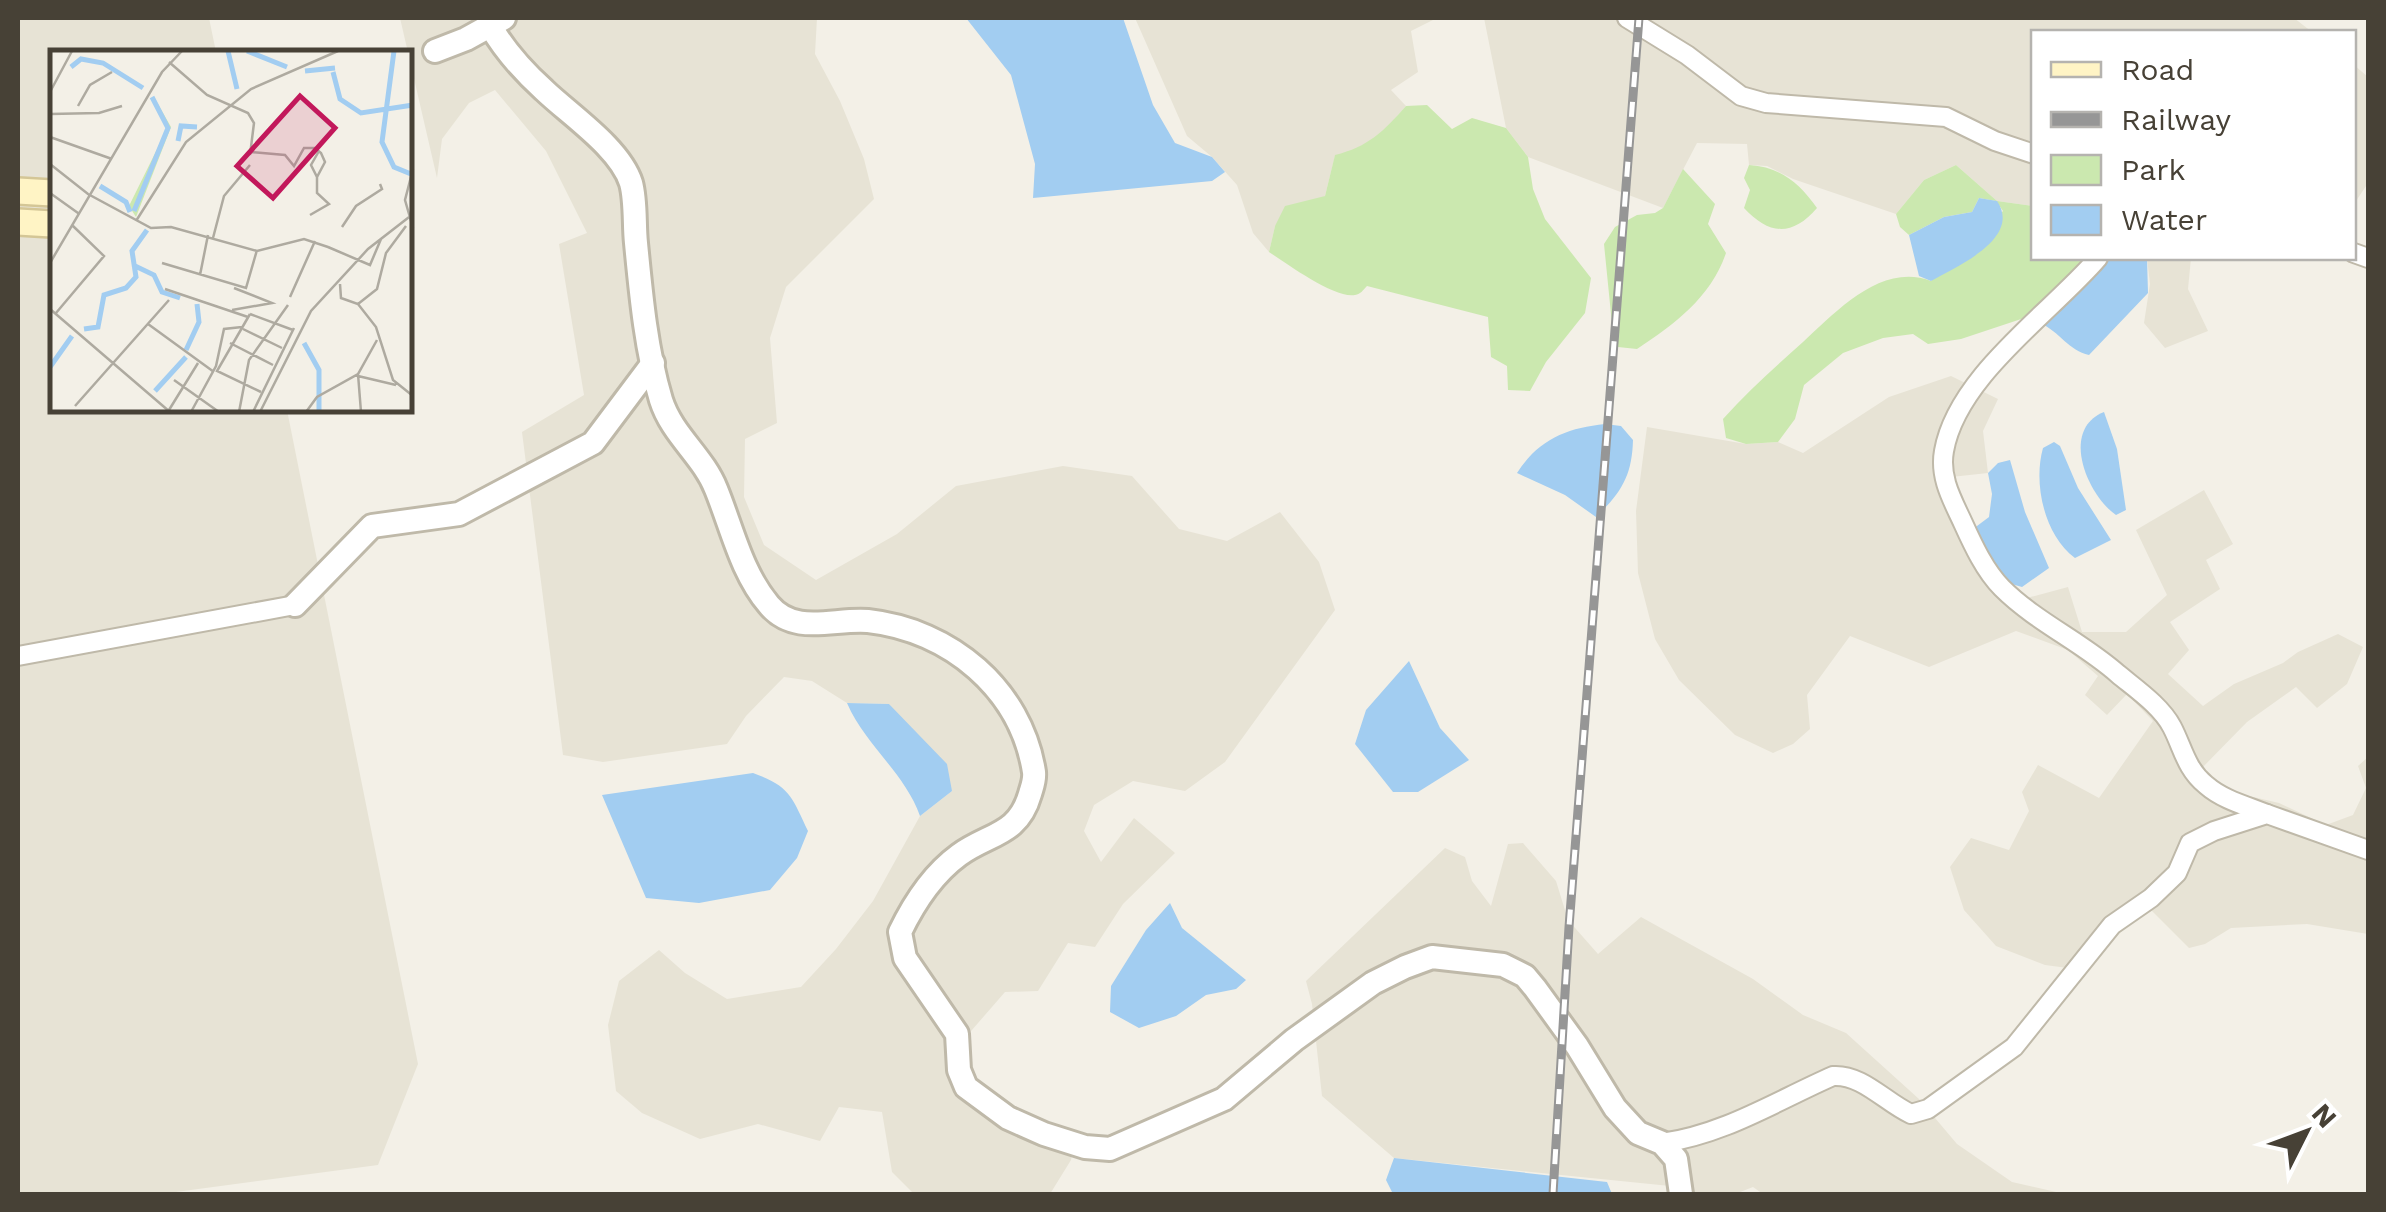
<svg xmlns="http://www.w3.org/2000/svg" width="2386" height="1212" viewBox="0 0 2386 1212" font-family="'Work Sans',sans-serif">
  <rect width="100%" height="100%" fill="#f3f0e7"/>
  <g fill="#e7e3d5">
    <path d="M18 18H209L216 52H52V410H287L418 1064 378 1165 161 1194H18Z"/>
    <path d="M400 18H817L815 54 840 101 864 159 874 199 786 287 770 338 777 423 745 439 744 497 764 545 816 580 897 534 956 486 1063 466 1132 476 1179 529 1227 541 1280 512 1319 562 1335 610 1225 762 1185 791 1133 781 1094 805 1084 831 1101 862 1134 818 1175 853 1123 904 1095 947 1068 943 1038 991 1005 992 965 1038V1059L977 1088 1020 1111 1076 1135 1071 1160 1050 1194H914L892 1172 882 1112 839 1107 820 1141 758 1124 700 1139 642 1113 616 1091 608 1025 619 981 659 950 685 973 727 999 801 987 836 949 873 901 920 816 952 791 889 704 847 703 812 681 784 677 746 716 727 744 603 762 563 755 522 432 584 395 559 244 587 233 546 151 495 90 469 103 442 139 437 178Z"/>
    <path d="M1135 18H1437L1411 31 1418 72 1391 90 1406 106 1380 136 1359 149 1335 156 1325 196 1275 226 1269 252 1253 233 1237 185 1212 157 1187 136Z"/>
    <path d="M1484 18H2294L2312 32H2034L2033 206 1997 201 1956 165 1924 180 1896 214 1793 179 1767 166 1749 165 1747 144 1697 143 1663 208 1528 157 1506 128Z"/>
    <path d="M2354 65 2368 77V183L2354 204Z"/>
    <path d="M2147 258H2191L2188 289 2208 331 2165 348 2144 323 2150 284Z"/>
    <path d="M1951 376 1998 399 1983 431 1988 473 1951 477 1973 528 2008 583 2027 598 2068 587 2082 632H2126L2167 595 2136 530 2204 490 2233 544 2206 560 2220 589 2170 622 2189 650 2168 674 2203 706 2234 684 2283 663 2298 652 2338 634 2363 647 2347 684 2317 708 2296 687 2247 722 2201 769 2232 792 2279 803 2326 825 2353 815 2366 788 2358 766 2368 757V934L2307 924 2231 928 2205 944 2189 948 2149 908 2116 936 2083 970 2045 965 1996 946 1964 910 1950 867 1971 838 2009 850 2029 811 2022 792 2038 765 2099 798 2153 721 2127 694 2107 715 2085 695 2098 676 2068 650 2016 631 1929 667 1850 636 1807 695 1810 729 1793 744 1773 753 1735 735 1679 680 1655 639 1638 573 1636 511 1647 427 1746 444 1778 442 1803 453 1889 397Z"/>
    <path d="M1523 843 1556 881 1568 920 1598 954 1641 917 1753 979 1803 1015 1846 1033 1919 1099 1957 1144 2012 1182 2065 1194H1763L1753 1187 1735 1194H1671L1670 1186 1394 1158 1322 1096 1312 1004 1306 981 1445 848 1465 857 1472 881 1491 906 1508 844Z"/>
  </g>
  <g fill="#cbe8af">
    <path d="M1427 105 1452 129 1472 118 1506 128 1528 157 1533 189 1545 219 1591 278 1585 313 1546 362 1530 391 1508 390 1507 366 1491 357 1488 317 1367 286C1363 290 1361 294 1355 295 1335 299 1286 263 1269 252L1275 226 1285 206 1325 196 1335 155C1368 147 1384 131 1406 106Z"/>
    <path d="M1749 165C1781 167 1799 183 1817 208 1792 237 1769 235 1744 208L1750 190 1744 178Z"/>
    <path d="M1956 165 1997 201 2033 206 2034 258H2098L2039 313 1961 339 1928 344 1913 334 1883 338 1843 353 1804 385 1795 419 1778 442 1746 444 1726 438 1723 419C1748 391 1775 367 1803 342 1836 312 1881 262 1931 281L2003 211 1996 201 1979 198 1972 212 1944 217 1909 235 1900 227 1896 214 1924 180Z"/>
    <path d="M1683 169 1715 204 1708 224 1726 253C1711 297 1675 324 1637 349L1618 347 1612 324 1604 244 1615 227 1637 215 1655 213 1663 208Z"/>
  </g>
  <g fill="#a2cdf1">
    <path d="M966 18H1123L1153 105 1175 143 1212 157 1225 172 1212 181 1033 198 1035 164 1011 75Z"/>
    <path d="M1979 198 1997 201C2022 238 1958 266 1931 281L1919 276 1909 235 1944 217 1972 212Z"/>
    <path d="M2098 258H2147L2148 293 2089 355C2069 351 2060 332 2040 323Z"/>
    <path d="M2104 412 2117 449 2126 510 2116 515C2088 496 2059 430 2104 412Z"/>
    <path d="M1605 424 1621 426 1633 440C1632 475 1622 492 1596 517L1565 495 1517 473C1539 439 1567 428 1605 424Z"/>
    <path d="M2054 442 2060 446 2078 488 2111 540 2075 558C2044 535 2033 483 2043 448Z"/>
    <path d="M2010 460 2025 512 2049 568 2022 587 2008 583 1973 529 1989 517 1992 494 1988 473 1998 463Z"/>
    <path d="M1409 661 1440 728 1469 760 1418 792H1393L1355 744 1366 710Z"/>
    <path d="M847 703 889 704 947 764 952 791 920 816C905 773 865 745 847 703Z"/>
    <path d="M753 773C790 786 792 797 808 831L797 858 770 890 699 903 646 898 602 795Z"/>
    <path d="M1170 903 1182 928 1246 980 1236 989 1206 995 1176 1016 1139 1028 1110 1012 1111 986 1146 930Z"/>
    <path d="M1394 1158 1607 1182 1612 1194H1393L1386 1180Z"/>
  </g>
  <g fill="none" stroke-linecap="round" stroke-linejoin="round">
    <g stroke="#bfb9a9" stroke-width="22">
      <g id="minor">
        <path d="M1627 18 1687 55 1741 96 1766 103 1946 117 1995 141 2034 154"/>
        <path d="M2354 253 2368 258"/>
        <path d="M2098 258C2052 312 1957 376 1944 451 1939 478 1953 501 1963 523 1973 545 1985 571 2002 588 2036 622 2082 642 2118 674 2136 689 2161 706 2172 727 2183 748 2186 769 2206 785 2223 800 2247 806 2267 814"/>
        <path d="M18 656 295 605"/>
        <path d="M1662 1143C1725 1134 1776 1101 1833 1076 1862 1074 1885 1102 1911 1114L1928 1109 2014 1047 2112 925 2151 898 2177 873 2190 843 2214 831 2267 814 2368 850"/>
      </g>
    </g>
    <g stroke="#bfb9a9" stroke-width="28">
      <g id="tertiary">
        <path d="M491 27C505 51 523 71 544 90 570 115 620 148 631 183 636 201 634 225 636 243 641 295 646 350 661 400 672 435 703 456 716 489 732 528 741 572 769 605 795 636 834 618 868 621 950 630 1021 689 1034 772 1035 780 1032 787 1030 794 1018 836 989 833 959 855 933 874 913 905 900 932L905 958 957 1034 959 1070 966 1087 1008 1118 1044 1134 1085 1147 1110 1149 1224 1099 1294 1040 1373 983 1405 967 1432 957 1503 965 1525 976 1535 988 1577 1046 1615 1108 1638 1133 1662 1143 1676 1159 1681 1194"/>
        <path d="M435 51 466 39 504 18"/>
        <path d="M295 605 372 526 459 514 593 443 653 363"/>
      </g>
    </g>
    <g stroke="#d4c696" stroke-width="30">
      <g id="secondary">
        <path d="M18 191 52 193"/>
        <path d="M18 222 52 224"/>
      </g>
    </g>
    <use href="#minor" stroke="#fff" stroke-width="18"/>
    <use href="#tertiary" stroke="#fff" stroke-width="22"/>
    <use href="#secondary" stroke="#fff4c5" stroke-width="25"/>
    <g stroke="#969696" stroke-width="9">
      <path id="rail" d="M1553 1194 1569 927 1639 18"/>
    </g>
    <use href="#rail" stroke="#fff" stroke-width="5" stroke-dasharray="15" stroke-linecap="butt"/>
  </g>
  <g transform="translate(50 50)">
    <rect width="362" height="362" fill="#f3f0e7"/>
    <path d="M104 47 121 77 86 167 79 156 117 79Z" fill="#cbe8af"/>
    <path fill="none" stroke="#a2cdf1" stroke-width="5" d="M178 1 187 39M197 1 237 17M344 1 332 92 344 117 361 124M21 17 31 9 53 13 93 38M255 21 285 18M283 22 290 49 311 63 363 55M128 91 131 76 147 77M50 136 76 152 80 162M84 161 118 78 102 47M83 215 104 225 112 242 130 248M34 279 48 277 54 245 76 238 86 227 82 201 97 180M254 293 269 320V362M136 300 149 272 147 254M0 317 22 286M105 341 136 307"/>
    <path fill="none" stroke="#aeaaa0" stroke-width="2.5" d="M119 12 157 45 198 63 204 73 200 105M0 42 22 1M28 56 40 35 62 22M0 64 49 63 72 56M0 87 62 109M201 102 235 105 244 116 254 98H265L271 103 275 112 267 127 261 115 269 101M0 114 38 144 101 178 121 177 207 201 254 189 278 197M363 119 355 150 363 178M0 143 28 163M260 165 279 154 267 143V127M86 171 136 92 201 39 288 1M292 177 306 156 332 139 330 134M163 188 174 146 200 115M278 197 320 215 331 189M0 213 112 22 132 1M112 213 196 238 207 200M150 225 158 185M290 234 291 248 308 254 326 277 343 330 363 346M115 239 198 267M240 247 265 191M308 254 327 239 336 203 356 176M0 259 120 362M182 260 222 253 184 238M6 263 54 206 23 176M200 264 167 321 211 342M200 264 243 280M98 274 164 322M193 279 232 298M180 293 223 315M308 324 311 362M308 326 346 335M124 330 169 362M25 356 119 250M119 360 148 313M141 362 166 316 174 279 192 277M189 362 199 310 238 255M203 362 244 278M210 362 261 261 318 199 363 164M256 362 267 347 308 324 327 290"/>
    <path fill="#c2185b" fill-opacity="0.15" stroke="#c2185b" stroke-width="5" d="M250 46 285 78 223 148 187 116Z"/>
    <rect width="362" height="362" fill="none" stroke="#474136" stroke-width="5"/>
  </g>
  <rect width="2386" height="1212" fill="none" stroke="#474136" stroke-width="40"/>
  <rect x="2031" y="30" width="325" height="230" fill="#ffffff" stroke="#b5b3af" stroke-width="2.5"/>
  <rect x="2051" y="62" width="50" height="15" fill="#fff4c5" stroke="#b5b3af" stroke-width="2.5"/>
  <text x="2121" y="80" font-size="30" fill="#474136">Road</text>
  <rect x="2051" y="112" width="50" height="15" fill="#969696" stroke="#b5b3af" stroke-width="2.5"/>
  <text x="2121" y="130" font-size="30" fill="#474136">Railway</text>
  <rect x="2051" y="155" width="50" height="30" fill="#cbe8af" stroke="#b5b3af" stroke-width="2.5"/>
  <text x="2121" y="180" font-size="30" fill="#474136">Park</text>
  <rect x="2051" y="205" width="50" height="30" fill="#a2cdf1" stroke="#b5b3af" stroke-width="2.5"/>
  <text x="2121" y="230" font-size="30" fill="#474136">Water</text>
  <g transform="translate(2306 1132) rotate(48)" stroke="#ffffff" stroke-width="8" paint-order="stroke">
  <path d="M0-8L18 38L0 25L-18 38Z" fill="#474136"/>
  <text y="-15" font-size="28" font-weight="bold" text-anchor="middle" fill="#474136">N</text>
  </g>
</svg>
